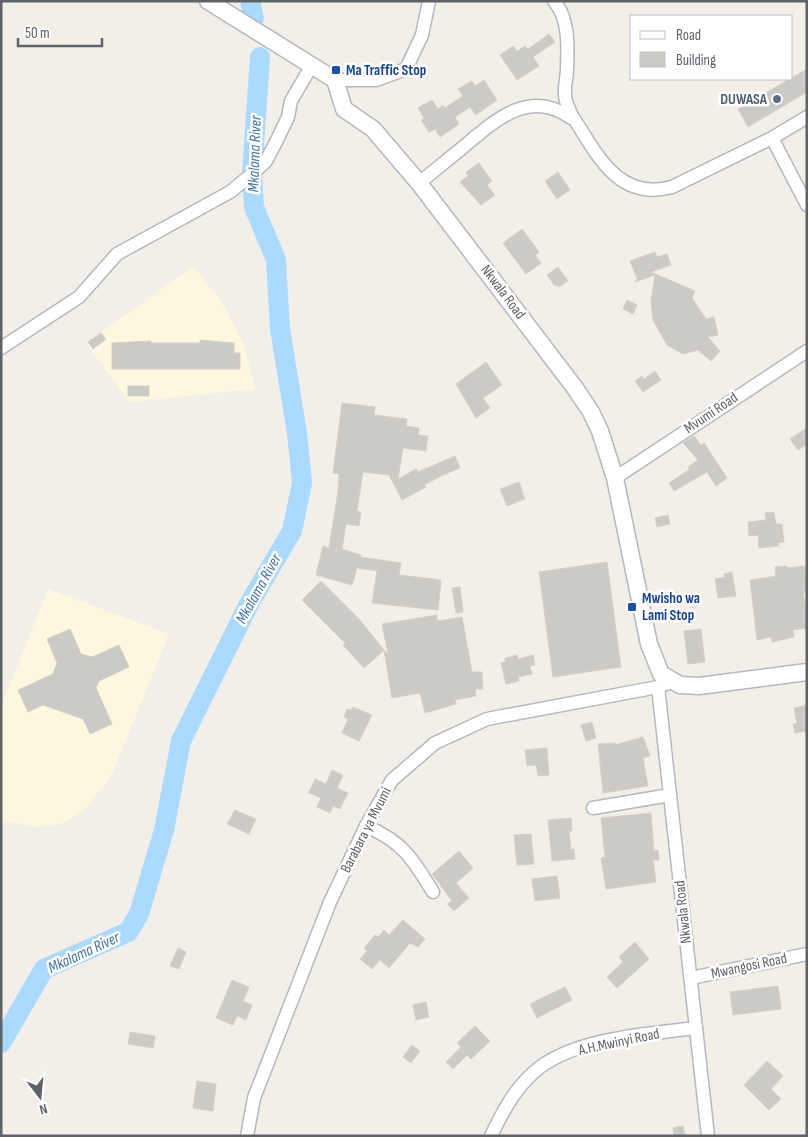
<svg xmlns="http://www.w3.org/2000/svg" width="808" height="1137" viewBox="0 0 808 1137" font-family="'Sofia Sans Condensed',sans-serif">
  <rect width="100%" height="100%" fill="#f1efe8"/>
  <g fill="#fef7e0">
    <path d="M194 266 224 306 244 345 255 389 129 402 86 343Z"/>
    <path d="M48 589 169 634 112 774 86 809 61 824 32 827 1 820V707Z"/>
  </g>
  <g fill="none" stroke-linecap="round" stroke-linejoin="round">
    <g stroke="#aadaff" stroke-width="20">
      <path d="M250 1 254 18"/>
      <path d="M1 1043 44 969 128 932 139 914 164 830 181 741 249 604 292 531 302 483 297 433 280 329 276 260 254 207 252 174 260 57"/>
    </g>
  </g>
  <g fill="#cccac5" stroke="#d6d1c6">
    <path d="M549 34 555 42 533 57 539 66 517 80 500 55 513 46 517 51 525 46 528 49Z"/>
    <path d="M807 69V92L748 127 738 109Z"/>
    <path d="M484 80 497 100 476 115 470 107 455 117 459 124 440 137 435 129 429 132 421 120 424 118 418 108 432 100 438 109 443 105 445 108 463 96 458 89 472 81 475 86Z"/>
    <path d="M479 163 492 181 487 185 495 195 481 205 460 182 468 176 466 172Z"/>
    <path d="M558 172 570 190 557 199 545 181Z"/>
    <path d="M522 229 539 252 535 255 541 263 526 274 503 243Z"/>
    <path d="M655 252 657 257 667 254 671 265 651 272 695 291 692 298 706 319 714 317 718 335 708 337 720 351 711 361 698 350 683 354 667 345 653 320 651 301 655 275 635 282 637 278 630 261Z"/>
    <path d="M558 267 568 281 559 287 557 285 555 286 547 275Z"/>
    <path d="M627 300 637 305 633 314 623 309Z"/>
    <path d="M101 333 106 339 93 349 88 342Z"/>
    <path d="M200 340 234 343V353H240V369H112V343L151 341V343H200Z"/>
    <path d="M486 362 502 385 483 398 490 408 476 418 456 384Z"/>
    <path d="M655 371 661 380 643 392 635 381 642 376 644 379Z"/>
    <rect x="128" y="386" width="21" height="10"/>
    <path d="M342 403 375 407 374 415 407 419 406 426 419 428 418 435 428 436 426 451 403 448 398 479 416 469 418 472 455 456 460 468 441 476 424 485 426 487 402 500 389 475 363 472 357 511 361 512 359 526 346 524 342 549 361 555 360 557 401 563 399 575 441 580 438 610 372 603 377 571 357 568 352 585 316 575 323 546 329 548 338 492 339 474 333 473Z"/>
    <path d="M807 428V444L798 450 790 439Z"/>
    <path d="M694 436 701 445 704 443 727 478 716 486 707 472 674 491 669 483 690 469 688 467 698 460 683 443Z"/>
    <path d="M519 482 525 499 507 506 500 489Z"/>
    <path d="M774 512 776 524H782L784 542 778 543 779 546 759 548 758 535 749 536 748 522 766 520 765 513Z"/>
    <path d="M668 515 670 524 657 527 655 518Z"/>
    <path d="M607 562 621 667 553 677 539 572Z"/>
    <path d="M787 566V568L805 566 807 592 803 593 807 611V628L793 630 794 637 772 642 771 637 757 640 750 580 776 576 775 567Z"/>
    <path d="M732 572 736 596 718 598 715 579 725 577 724 574Z"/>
    <path d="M321 581 359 619 384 650 364 668 343 645 345 643 302 600Z"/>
    <path d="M460 587 463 612 456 613 452 588Z"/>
    <path d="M437 615V621L462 617 472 672H482L483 689H475L476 696 455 700 456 704 425 713 420 693 392 698 384 650 388 654 382 624Z"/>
    <path d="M70 629 81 654 92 657 119 645 129 667 99 681 96 688 112 724 90 734 83 719 43 705 28 712 18 690 53 674 57 663 47 639Z"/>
    <path d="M701 629 705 662 688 664 684 631Z"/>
    <path d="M517 655 518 659 533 655 535 665 530 666 532 674 518 677 519 681 506 684 501 663 505 662V658Z"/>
    <path d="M807 705V731L795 733 793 724 797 723 794 708Z"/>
    <path d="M353 707 372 715 359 741 342 733 348 719 344 717 347 709 351 710Z"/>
    <path d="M592 722 596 738 586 741 581 725Z"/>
    <path d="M643 737 650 756 643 758 648 786 603 793 598 744 615 743V745Z"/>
    <path d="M547 748 549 775 538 776 536 765 527 766 525 750Z"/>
    <path d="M332 770 343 775 337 788 348 793 340 809 333 806 330 813 317 807 321 798 309 793 315 779 326 784Z"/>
    <path d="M235 810 256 819 249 834 227 824Z"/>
    <path d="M651 813 654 851 658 850 659 860H653L656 882 606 889 601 858 605 857 601 818Z"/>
    <path d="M571 818 572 831H569L571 850 574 849 575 859 552 861 548 820Z"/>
    <path d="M531 834 534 864 517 865 514 835Z"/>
    <path d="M459 851 473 868 456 883 469 898 454 911 447 904 452 901 432 874Z"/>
    <path d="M557 876 560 898 535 901 532 879Z"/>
    <path d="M403 920 425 939 418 947 410 943 389 968 380 960 372 969 360 959 367 951 364 948 375 935 378 937 384 930 389 935Z"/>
    <path d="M635 942 649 959 617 988 607 977 623 962 619 957Z"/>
    <path d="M178 948 186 952 179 969 170 966Z"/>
    <path d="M232 980 249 987 243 1001 252 1005 246 1020 237 1016 233 1025 216 1018Z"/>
    <path d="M778 986 781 1009 733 1015 730 992Z"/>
    <path d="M565 987 572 1000 537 1018 530 1004Z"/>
    <path d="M426 1002 429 1017 416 1020 413 1005Z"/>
    <path d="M475 1026 490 1041 471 1059 467 1055 453 1069 446 1062 461 1047 457 1043Z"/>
    <path d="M130 1032 155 1036 153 1048 128 1044Z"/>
    <path d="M412 1045 420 1051 411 1063 403 1057Z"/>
    <path d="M767 1061 783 1076 771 1089 781 1099 769 1110 744 1085Z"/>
    <path d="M197 1081 216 1084 213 1111 193 1108Z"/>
    <path d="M683 1126 685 1136H674L673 1128Z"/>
  </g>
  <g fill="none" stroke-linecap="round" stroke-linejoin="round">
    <g stroke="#b5b8bc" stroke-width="15">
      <g id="minor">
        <path d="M554 1C569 18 568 46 567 68 567 77 564 86 565 95 565 102 569 108 571 114 596 152 617 202 672 187L772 138 807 117"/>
        <path d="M335 80H376L406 69 422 35 429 1"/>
        <path d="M772 138 807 205"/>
        <path d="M419 183C433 172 447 160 461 149 493 122 529 87 571 118"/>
        <path d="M1 348 79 297 117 254 230 192 252 174 266 161 277 140 288 117 291 101 312 65"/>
        <path d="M615 478 807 351"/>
        <path d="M658 687 708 1136"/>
        <path d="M593 808 670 795"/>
        <path d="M366 826C403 842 413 859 433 892"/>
        <path d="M691 978 807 954"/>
        <path d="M247 1136 254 1098 330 902 366 826 392 780 435 743 487 719 658 687 671 682"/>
        <path d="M491 1136C502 1113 514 1090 533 1073 571 1038 647 1034 696 1028"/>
      </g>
    </g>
    <g stroke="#b5b8bc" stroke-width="19">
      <path id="tertiary" d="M208 1 335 80 344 109 373 129 419 183 575 388 591 412 600 431 615 478 649 644 661 674 680 685 699 686 807 672"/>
    </g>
    <use href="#minor" stroke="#fff" stroke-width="12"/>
    <use href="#tertiary" stroke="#fff" stroke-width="16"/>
  </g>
  <g fill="#1a4fb4" stroke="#fff" stroke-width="2">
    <rect x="331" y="65" width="10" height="10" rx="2.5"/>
    <rect x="627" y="602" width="10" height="10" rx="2.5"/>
  </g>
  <circle fill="#5c6f8a" stroke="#fff" stroke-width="2" cx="777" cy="99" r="5"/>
  <g text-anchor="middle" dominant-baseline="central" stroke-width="5" stroke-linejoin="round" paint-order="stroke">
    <g font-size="15" font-weight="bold" fill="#164399" stroke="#fff" text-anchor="start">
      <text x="346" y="70">Ma Traffic Stop</text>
      <text x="642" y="598">Mwisho wa<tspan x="642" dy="17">Lami Stop</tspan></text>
    </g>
    <g font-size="15" font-weight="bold" fill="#4e5e75" stroke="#fff" text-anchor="end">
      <text x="767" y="99">DUWASA</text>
    </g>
    <g font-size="15" fill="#5f6368" stroke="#fff">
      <text transform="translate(503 292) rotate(53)">Nkwala Road</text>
      <text transform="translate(711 413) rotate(-34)">Mvumi Road</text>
      <text transform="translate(366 830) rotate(-63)">Barabara ya Mvumi</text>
      <text transform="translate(683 912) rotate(-96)">Nkwala Road</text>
      <text transform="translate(749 966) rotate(-12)">Mwangosi Road</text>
      <text transform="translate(619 1042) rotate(-12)">A.H.Mwinyi Road</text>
    </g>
    <g font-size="16" font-style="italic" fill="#4174aa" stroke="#fff">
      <text transform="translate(255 154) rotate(-88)">Mkalama River</text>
      <text transform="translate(259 589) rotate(-61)">Mkalama River</text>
      <text transform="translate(84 953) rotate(-25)">Mkalama River</text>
    </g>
  </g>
  <rect width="808" height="1137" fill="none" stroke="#5f6368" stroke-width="5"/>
  <rect x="630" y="15" width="162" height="65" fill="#ffffff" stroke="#bfc1c3"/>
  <rect x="640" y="31" width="25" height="8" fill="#ffffff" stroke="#bfc1c3"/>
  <text x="676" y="40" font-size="15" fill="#5f6368">Road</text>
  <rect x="640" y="52" width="25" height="15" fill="#cccac5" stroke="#bfc1c3"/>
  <text x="676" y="65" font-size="15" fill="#5f6368">Building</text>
  <g transform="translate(40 1097) rotate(164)" stroke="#ffffff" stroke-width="4" paint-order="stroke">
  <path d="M0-4L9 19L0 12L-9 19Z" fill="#5f6368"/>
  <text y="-8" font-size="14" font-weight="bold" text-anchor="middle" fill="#5f6368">N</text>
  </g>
  <path d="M18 38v8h84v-8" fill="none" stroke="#5f6368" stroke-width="2.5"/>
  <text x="25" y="38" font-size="15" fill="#5f6368" stroke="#ffffff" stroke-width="4" paint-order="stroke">50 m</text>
</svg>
